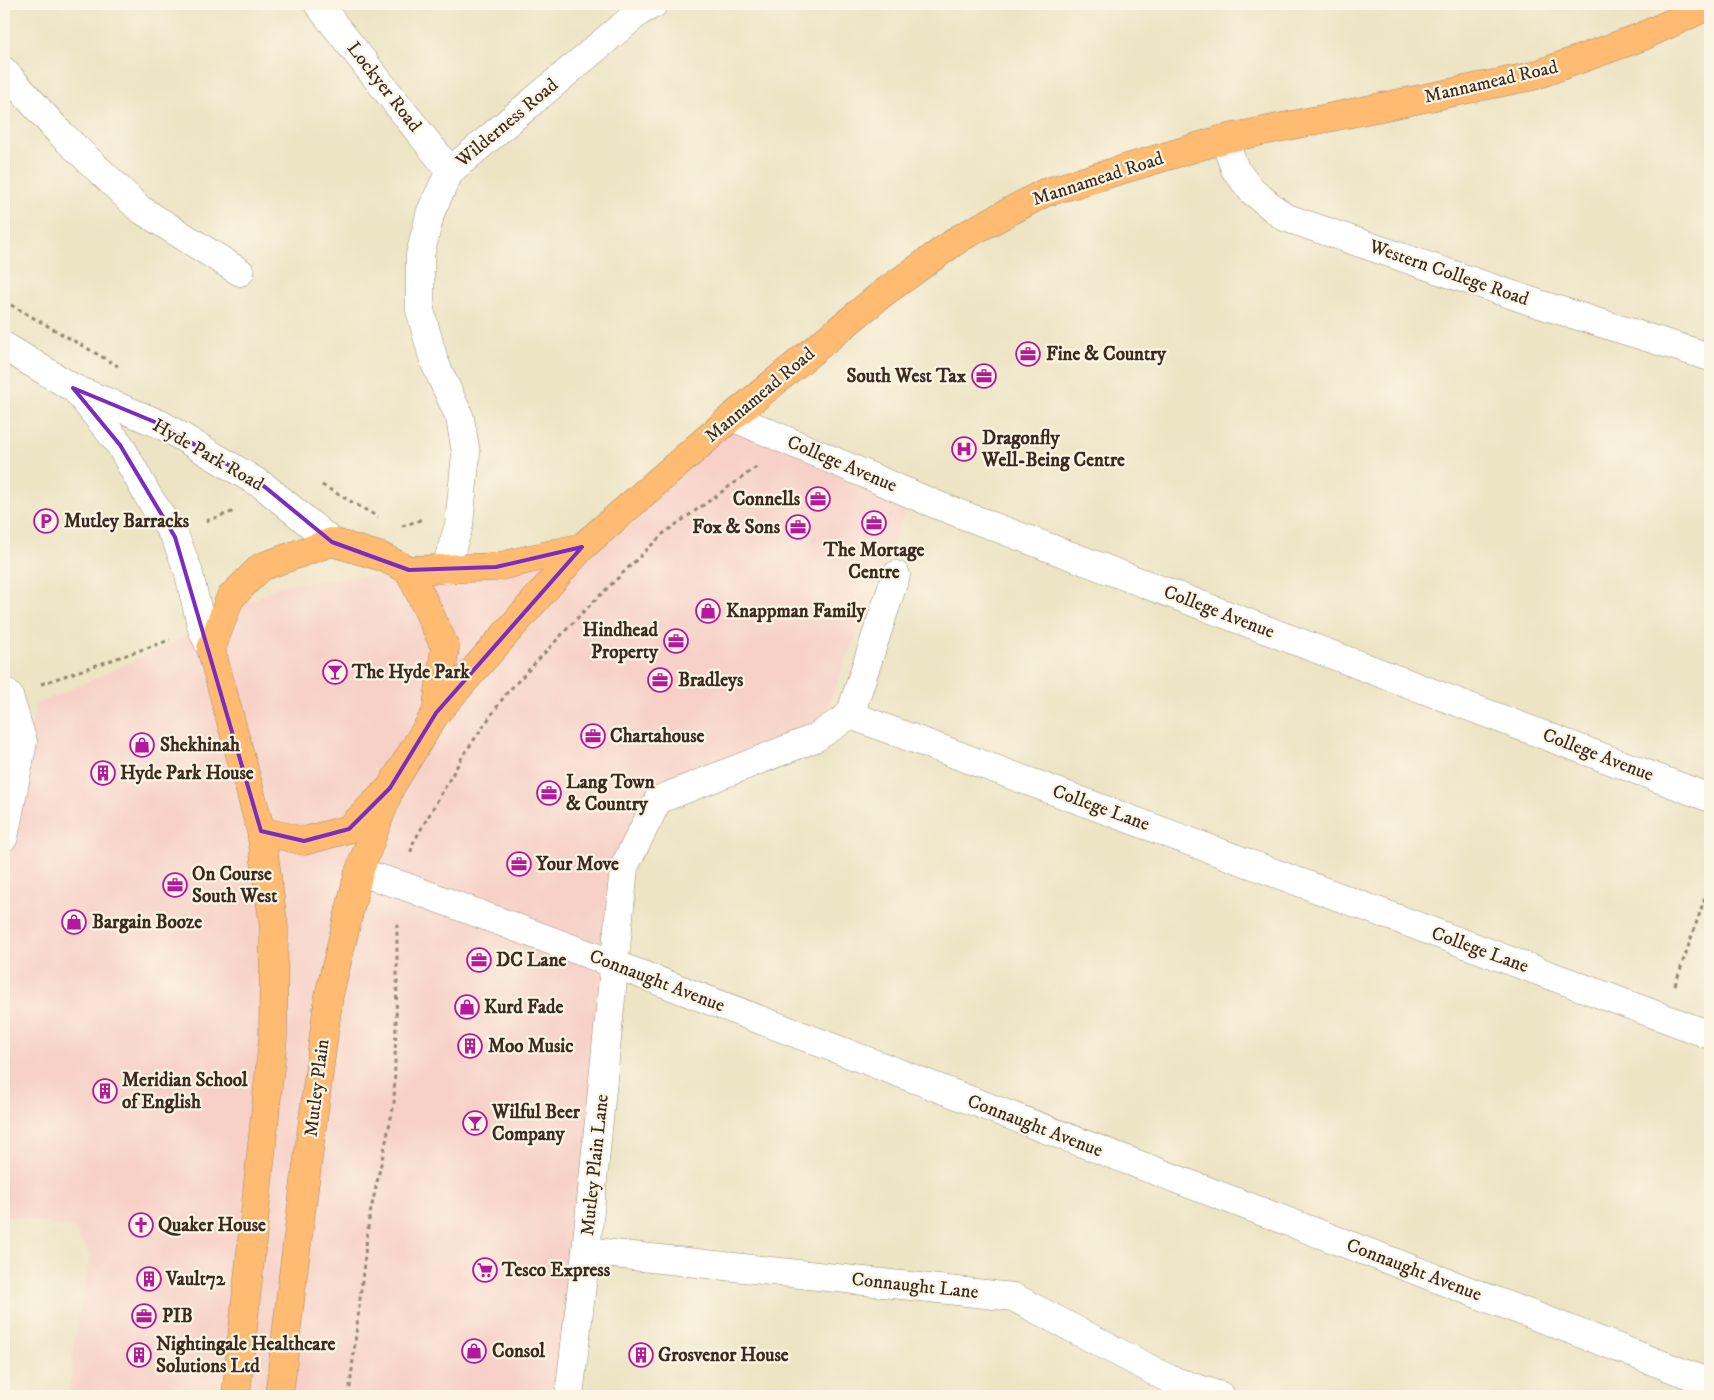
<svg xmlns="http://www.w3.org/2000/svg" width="1714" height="1400" viewBox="0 0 1714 1400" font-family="'IM FELL DW Pica',serif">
  <rect width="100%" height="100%" fill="#fcf5e5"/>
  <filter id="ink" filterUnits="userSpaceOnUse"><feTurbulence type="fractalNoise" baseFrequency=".02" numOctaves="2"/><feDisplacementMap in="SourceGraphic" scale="10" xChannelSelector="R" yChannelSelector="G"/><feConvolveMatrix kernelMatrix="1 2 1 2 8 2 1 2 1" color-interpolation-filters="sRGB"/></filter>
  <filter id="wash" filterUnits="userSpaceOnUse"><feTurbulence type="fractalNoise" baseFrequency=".0096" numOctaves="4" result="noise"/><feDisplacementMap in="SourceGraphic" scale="20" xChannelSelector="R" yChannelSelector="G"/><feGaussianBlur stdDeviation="1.12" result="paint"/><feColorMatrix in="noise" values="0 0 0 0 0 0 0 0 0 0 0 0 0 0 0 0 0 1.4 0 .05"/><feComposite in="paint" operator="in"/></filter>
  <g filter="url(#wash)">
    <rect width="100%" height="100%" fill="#ede4c4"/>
    <path fill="#f7d1c8" d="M732 420 912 494 815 738 658 800 624 867 569 1396H67L72 1372 73 1346 90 1257 75 1229 4 1215V886L35 705 156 651 281 585 365 576 459 577 582 547Z"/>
  </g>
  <g filter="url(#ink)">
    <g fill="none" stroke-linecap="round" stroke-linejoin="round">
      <g stroke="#948771" stroke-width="29">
        <g id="minor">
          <path d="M318 4 450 171"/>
          <path d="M4 71 59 132 140 209 240 272"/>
          <path d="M1224 139 1235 169 1252 191 1284 217 1536 303 1710 357"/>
          <path d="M4 346 73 388 162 425 265 487 332 542"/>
          <path d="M76 390 120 445 148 496 175 537 188 570 202 629 211 649"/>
          <path d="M732 417 937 505 1710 798"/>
          <path d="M445 570 459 525 466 453 460 418 434 361 420 310V255L431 211 450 171 639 12 654 4"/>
          <path d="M4 691 9 696 23 742 4 837"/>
          <path d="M850 715 896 575"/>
          <path d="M359 872 404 886 614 964 1710 1383"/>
          <path d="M586 1251 1013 1297 1169 1379 1221 1396"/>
          <path d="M569 1396 586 1251 624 867 658 800 815 738 850 715 1710 1035"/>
        </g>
      </g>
      <g stroke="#948771" stroke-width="29">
        <g id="major">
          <path d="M409 570 496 567 582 547"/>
          <path d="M436 713 582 547 732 417 882 294 960 238 1044 193 1224 139 1533 76 1641 37 1710 5"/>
          <path d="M236 1396 273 1038 274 928 261 831 211 649 230 598 261 567 332 542 382 557 409 570 445 647 436 713 390 788 349 829 304 841 261 831"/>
          <path d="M279 1396 294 1267 329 995 359 872 388 794"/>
        </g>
      </g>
      <g stroke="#948771" stroke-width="3" stroke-dasharray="4 4" stroke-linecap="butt">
        <path d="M4 301 118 366"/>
        <path d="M322 485 378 517"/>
        <path d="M206 521 235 511"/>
        <path d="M402 526 418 521 424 517"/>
        <path d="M41 684 170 640"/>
        <path d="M411 852 412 845 464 754 506 694 584 611 664 533 758 466"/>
        <path d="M1675 985 1710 883"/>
        <path d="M349 1396 369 1219 394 1104 397 979V922"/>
      </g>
      <use href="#minor" stroke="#fff" stroke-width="28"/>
      <use href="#major" stroke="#febb71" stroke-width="28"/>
    </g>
  </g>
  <path fill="none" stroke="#7b2cbf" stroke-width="4" stroke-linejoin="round" d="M73 388 162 425 265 487 332 542 409 570 496 567 582 547 436 713 390 788 349 829 304 841 261 831 175 537 120 445Z"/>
  <defs>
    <g id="office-ring" transform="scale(1.25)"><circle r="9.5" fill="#fcf5e5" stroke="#b5179e" stroke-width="1.5"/><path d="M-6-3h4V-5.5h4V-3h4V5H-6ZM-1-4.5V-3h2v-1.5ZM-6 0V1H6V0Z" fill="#b5179e"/></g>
    <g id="hospital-ring" transform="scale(1.25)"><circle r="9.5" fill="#fcf5e5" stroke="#b5179e" stroke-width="1.5"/><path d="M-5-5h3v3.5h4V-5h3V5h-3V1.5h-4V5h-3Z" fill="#b5179e"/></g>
    <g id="parking-ring" transform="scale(1.25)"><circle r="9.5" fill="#fcf5e5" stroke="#b5179e" stroke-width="1.5"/><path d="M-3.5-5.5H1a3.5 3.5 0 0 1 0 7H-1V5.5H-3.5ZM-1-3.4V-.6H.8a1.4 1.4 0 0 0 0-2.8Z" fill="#b5179e"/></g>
    <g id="shop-ring" transform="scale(1.25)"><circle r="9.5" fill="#fcf5e5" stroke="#b5179e" stroke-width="1.5"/><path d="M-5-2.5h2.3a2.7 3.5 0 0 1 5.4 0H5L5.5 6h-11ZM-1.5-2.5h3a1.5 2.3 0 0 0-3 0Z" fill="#b5179e"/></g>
    <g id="bar-ring" transform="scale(1.25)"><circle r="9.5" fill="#fcf5e5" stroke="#b5179e" stroke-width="1.5"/><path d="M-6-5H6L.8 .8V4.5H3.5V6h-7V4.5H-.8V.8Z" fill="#b5179e"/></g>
    <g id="building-ring" transform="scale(1.25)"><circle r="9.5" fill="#fcf5e5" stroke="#b5179e" stroke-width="1.5"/><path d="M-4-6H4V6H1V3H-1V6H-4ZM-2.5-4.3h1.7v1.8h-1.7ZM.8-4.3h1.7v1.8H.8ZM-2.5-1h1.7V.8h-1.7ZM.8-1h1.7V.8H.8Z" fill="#b5179e"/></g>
    <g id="church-ring" transform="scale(1.25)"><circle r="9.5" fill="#fcf5e5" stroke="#b5179e" stroke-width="1.5"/><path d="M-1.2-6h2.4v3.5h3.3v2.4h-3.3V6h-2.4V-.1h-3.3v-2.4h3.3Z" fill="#b5179e"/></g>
    <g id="supermarket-ring" transform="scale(1.25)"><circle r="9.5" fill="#fcf5e5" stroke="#b5179e" stroke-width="1.5"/><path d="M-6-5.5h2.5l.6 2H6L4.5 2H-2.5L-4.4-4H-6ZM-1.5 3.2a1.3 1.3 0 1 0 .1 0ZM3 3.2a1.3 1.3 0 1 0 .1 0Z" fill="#b5179e"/></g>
  </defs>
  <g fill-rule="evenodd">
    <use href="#office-ring" x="1028" y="354"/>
    <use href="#office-ring" x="984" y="376"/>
    <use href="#hospital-ring" x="964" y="449"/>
    <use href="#office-ring" x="818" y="499"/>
    <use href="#parking-ring" x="46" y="521"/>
    <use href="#office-ring" x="874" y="523"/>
    <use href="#office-ring" x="798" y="527"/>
    <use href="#shop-ring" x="708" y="611"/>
    <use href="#office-ring" x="676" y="641"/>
    <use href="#bar-ring" x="335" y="672"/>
    <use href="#office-ring" x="660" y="680"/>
    <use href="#office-ring" x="593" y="736"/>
    <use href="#shop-ring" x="142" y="745"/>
    <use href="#building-ring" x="103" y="773"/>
    <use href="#office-ring" x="549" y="793"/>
    <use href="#office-ring" x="519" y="864"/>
    <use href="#office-ring" x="175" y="885"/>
    <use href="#shop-ring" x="74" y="922"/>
    <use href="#office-ring" x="479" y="960"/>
    <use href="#shop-ring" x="467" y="1007"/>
    <use href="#building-ring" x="470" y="1046"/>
    <use href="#building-ring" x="105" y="1091"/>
    <use href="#bar-ring" x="475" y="1123"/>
    <use href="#church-ring" x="141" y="1225"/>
    <use href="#supermarket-ring" x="485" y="1270"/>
    <use href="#building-ring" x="149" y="1279"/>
    <use href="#office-ring" x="144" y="1316"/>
    <use href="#shop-ring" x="474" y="1351"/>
    <use href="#building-ring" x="139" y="1355"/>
    <use href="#building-ring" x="641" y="1355"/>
  </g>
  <g text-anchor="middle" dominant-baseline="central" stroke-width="4.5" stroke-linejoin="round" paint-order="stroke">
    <g font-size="19" fill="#3b2a1e" stroke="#fcf5e5">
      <text transform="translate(1491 82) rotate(-13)">Mannamead Road</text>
      <text transform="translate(384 87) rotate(52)">Lockyer Road</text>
      <text transform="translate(507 123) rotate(-40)">Wilderness Road</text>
      <text transform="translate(1098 179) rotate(-18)">Mannamead Road</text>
      <text transform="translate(1449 273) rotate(19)">Western College Road</text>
      <text transform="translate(760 395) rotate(-40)">Mannamead Road</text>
      <text transform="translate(208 455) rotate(30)">Hyde Park Road</text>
      <text transform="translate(842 464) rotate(23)">College Avenue</text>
      <text transform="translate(1219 612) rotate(21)">College Avenue</text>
      <text transform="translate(1598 755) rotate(21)">College Avenue</text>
      <text transform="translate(1101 808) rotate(20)">College Lane</text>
      <text transform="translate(1480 950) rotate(20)">College Lane</text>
      <text transform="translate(657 981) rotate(21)">Connaught Avenue</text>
      <text transform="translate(317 1088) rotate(-83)">Mutley Plain</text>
      <text transform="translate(1035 1126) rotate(21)">Connaught Avenue</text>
      <text transform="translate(595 1165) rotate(-84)">Mutley Plain Lane</text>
      <text transform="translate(1414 1270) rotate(21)">Connaught Avenue</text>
      <text transform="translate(915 1286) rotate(6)">Connaught Lane</text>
    </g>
    <g font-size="19" font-weight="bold" fill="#3b2a1e" stroke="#fcf5e5" text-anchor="start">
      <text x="1046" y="354">Fine &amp; Country</text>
      <text x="966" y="376" text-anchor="end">South West Tax</text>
      <text x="982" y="438">Dragonfly<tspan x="982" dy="22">Well-Being Centre</tspan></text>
      <text x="800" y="499" text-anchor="end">Connells</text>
      <text x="64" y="521">Mutley Barracks</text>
      <text x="780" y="527" text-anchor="end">Fox &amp; Sons</text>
      <text x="874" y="550" text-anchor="middle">The Mortage<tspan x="874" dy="22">Centre</tspan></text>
      <text x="726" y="611">Knappman Family</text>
      <text x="658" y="630" text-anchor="end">Hindhead<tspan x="658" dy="22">Property</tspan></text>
      <text x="352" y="672">The Hyde Park</text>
      <text x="678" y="680">Bradleys</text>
      <text x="610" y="736">Chartahouse</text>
      <text x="160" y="745">Shekhinah</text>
      <text x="120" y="773">Hyde Park House</text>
      <text x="566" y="782">Lang Town<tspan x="566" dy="22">&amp; Country</tspan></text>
      <text x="536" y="864">Your Move</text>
      <text x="192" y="874">On Course<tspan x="192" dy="22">South West</tspan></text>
      <text x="92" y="922">Bargain Booze</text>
      <text x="496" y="960">DC Lane</text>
      <text x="484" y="1007">Kurd Fade</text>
      <text x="488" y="1046">Moo Music</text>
      <text x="122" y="1080">Meridian School<tspan x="122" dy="22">of English</tspan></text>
      <text x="492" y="1112">Wilful Beer<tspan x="492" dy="22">Company</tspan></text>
      <text x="158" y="1225">Quaker House</text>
      <text x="502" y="1270">Tesco Express</text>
      <text x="166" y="1279">Vault72</text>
      <text x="162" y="1316">PIB</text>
      <text x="156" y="1344">Nightingale Healthcare<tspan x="156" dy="22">Solutions Ltd</tspan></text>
      <text x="492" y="1351">Consol</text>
      <text x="658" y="1355">Grosvenor House</text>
    </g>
  </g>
  <rect width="1714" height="1400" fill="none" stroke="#fcf5e5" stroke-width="20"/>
</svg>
